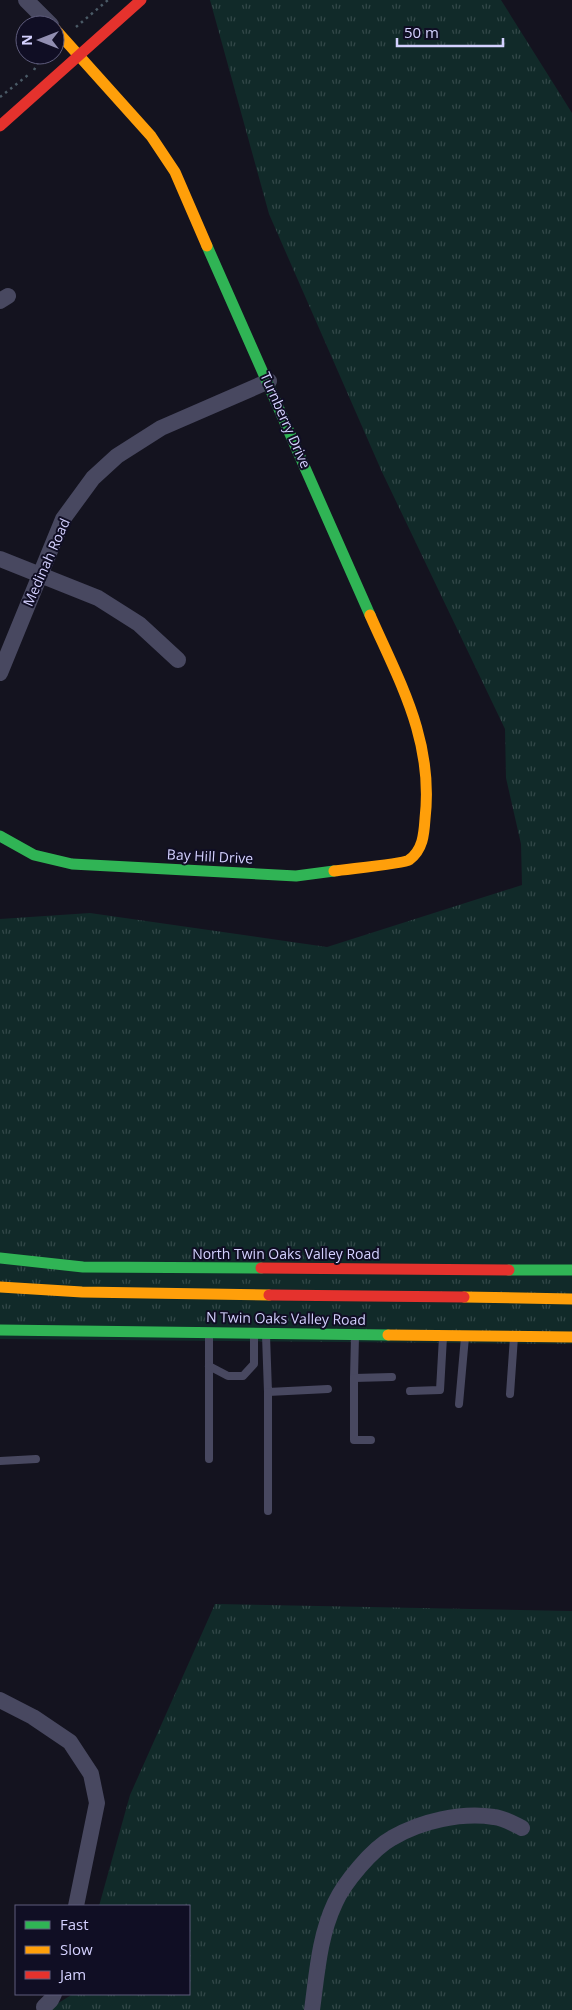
<svg xmlns="http://www.w3.org/2000/svg" width="572" height="2010" viewBox="0 0 572 2010" font-family="'Open Sans',sans-serif">
  <defs>
    <pattern id="grass-tufts" width="24" height="20" patternUnits="userSpaceOnUse" patternTransform="scale(1.25)"><rect width="24" height="20" fill="#112a29"/><path d="M3 7l-1-3M5 7V3M7 7l1-3M15 17l-1-3M17 17v-4M19 17l1-3" fill="none" stroke="#334849"/></pattern>
  </defs>
  <rect width="100%" height="100%" fill="#14131f"/>
  <g fill="url(#grass-tufts)">
    <path d="M210 0H501L572 113V1344L0 1339V919L90 913 327 947 522 885 521 844 506 778 505 729 382 472 269 214Z"/>
    <path d="M215 1604 572 1611V2010H47L73 1994H189V1906H99L130 1795Z"/>
  </g>
  <g fill="none" stroke-linecap="round" stroke-linejoin="round">
    <g stroke="#4a5a66" stroke-width="2.5" stroke-dasharray="2.5 4" stroke-linecap="butt">
      <path d="M76 27 108 0"/>
      <path d="M34 70 42 55"/>
      <path d="M0 97 28 75"/>
    </g>
    <g stroke="#484860" stroke-width="8">
      <path d="M209 1334V1459"/>
      <path d="M266 1335 268 1392 328 1389"/>
      <path d="M355 1336 354 1378 392 1377"/>
      <path d="M209 1366 228 1376H243L254 1364V1336"/>
      <path d="M354 1378V1440H371"/>
      <path d="M410 1391 440 1390 443 1337"/>
      <path d="M268 1392V1511"/>
      <path d="M510 1394 514 1337"/>
      <path d="M459 1404 465 1337"/>
      <path d="M0 1461 36 1459"/>
    </g>
    <g stroke="#484860" stroke-width="16">
      <path d="M26 0 51 25"/>
      <path d="M0 301 8 296"/>
      <path d="M0 559 98 598 139 624 178 660"/>
      <path d="M0 673 63 519 93 478 117 456 161 428 269 381"/>
      <path d="M0 1700 33 1717 70 1742 91 1774 97 1803 76 1906"/>
      <path d="M44 2007 51 2000 54 1994"/>
      <path d="M312 2010C317 1974 319 1937 335 1903 344 1883 372 1849 392 1838 421 1821 461 1812 494 1817 504 1818 514 1824 522 1828"/>
    </g>
    <g stroke="#30b455" stroke-width="11">
      <path d="M207 246 370 615"/>
      <path d="M0 836 34 855 72 864 296 876 334 871"/>
      <path d="M0 1258 83 1267 261 1268"/>
      <path d="M509 1270H572"/>
      <path d="M0 1330 388 1335"/>
    </g>
    <g stroke="#ff9f0a" stroke-width="11">
      <path d="M55 29 151 136 175 172 207 246"/>
      <path d="M334 871C346 869 403 864 409 860 423 850 424 834 425 819 434 741 400 683 370 615"/>
      <path d="M0 1287 82 1292 269 1295"/>
      <path d="M464 1297 572 1299"/>
      <path d="M388 1335 572 1337"/>
    </g>
    <g stroke="#e5322d" stroke-width="11">
      <path d="M0 126 141 0"/>
      <path d="M261 1268 509 1270"/>
      <path d="M269 1295 464 1297"/>
    </g>
  </g>
  <g text-anchor="middle" dominant-baseline="central" stroke-width="4" stroke-linejoin="round" paint-order="stroke">
    <g font-size="14" fill="#d4d1ff" stroke="#100e24">
      <text transform="translate(286 420) rotate(66)">Turnberry Drive</text>
      <text transform="translate(46 562) rotate(-66)">Medinah Road</text>
      <text transform="translate(210 856) rotate(3)">Bay Hill Drive</text>
      <text x="286" y="1253">North Twin Oaks Valley Road</text>
      <text transform="translate(286 1318) rotate(1)">N Twin Oaks Valley Road</text>
    </g>
  </g>
  <rect x="15" y="1905" width="175" height="90" fill="#100e24" stroke="#5e5c7c"/>
  <rect x="25" y="1921" width="25" height="8" fill="#30b455" stroke="#5e5c7c"/>
  <text x="60" y="1930" font-size="15" fill="#d4d1ff">Fast</text>
  <rect x="25" y="1946" width="25" height="8" fill="#ff9f0a" stroke="#5e5c7c"/>
  <text x="60" y="1955" font-size="15" fill="#d4d1ff">Slow</text>
  <rect x="25" y="1971" width="25" height="8" fill="#e5322d" stroke="#5e5c7c"/>
  <text x="60" y="1980" font-size="15" fill="#d4d1ff">Jam</text>
  <g transform="translate(40 40) rotate(270)"><circle r="24" fill="#100e24" stroke="#5e5c7c"/>
  <path d="M0-4L9 19L0 12L-9 19Z" fill="#918eb1"/>
  <text y="-8" font-size="14" font-weight="bold" text-anchor="middle" fill="#d4d1ff">N</text>
  </g>
  <path d="M397 38v8h106v-8" fill="none" stroke="#d4d1ff" stroke-width="2.5"/>
  <text x="404" y="38" font-size="15" fill="#d4d1ff" stroke="#100e24" stroke-width="4" paint-order="stroke">50 m</text>
</svg>
